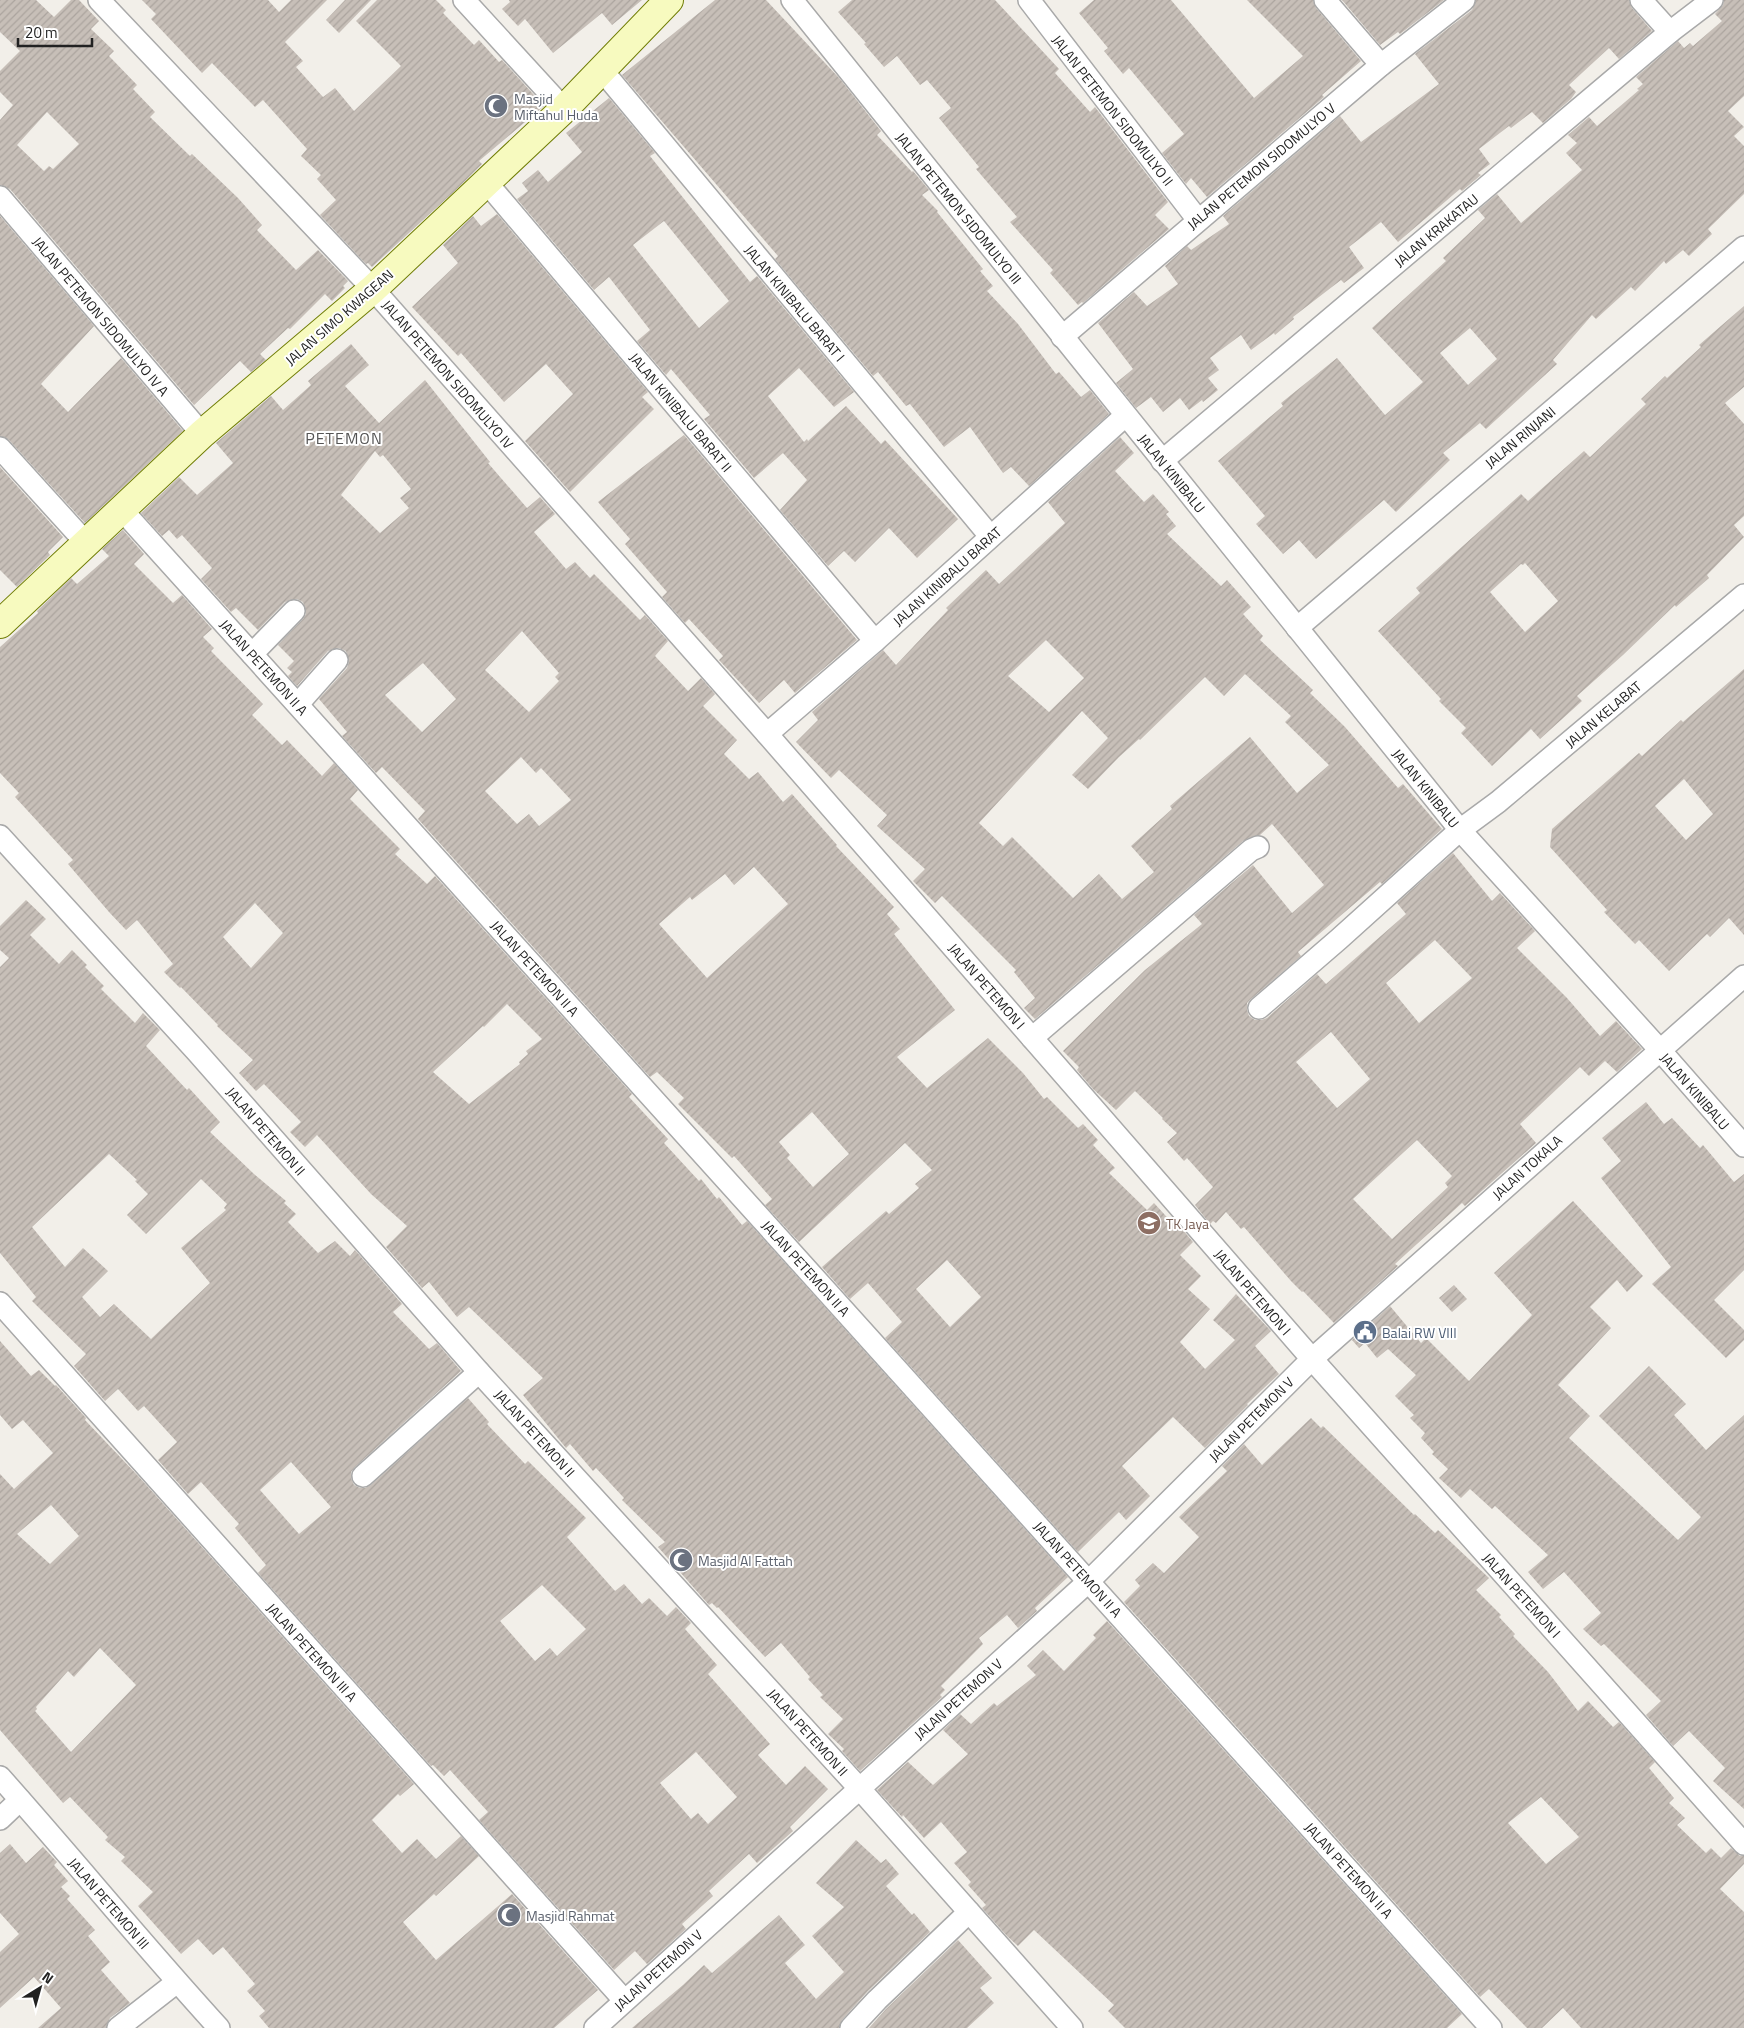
<svg xmlns="http://www.w3.org/2000/svg" width="1744" height="2028" viewBox="0 0 1744 2028" font-family="'Titillium Web',sans-serif">
  <defs>
    <pattern id="building-hatch" width="6" height="6" patternUnits="userSpaceOnUse" patternTransform="scale(1.25)"><rect width="6" height="6" fill="#c7bfb8"/><path d="M-1 1l2-2M0 6l6-6M5 7l2-2" fill="none" stroke="#aba49e"/></pattern>
  </defs>
  <rect width="100%" height="100%" fill="#f2efe9"/>
  <g fill="url(#building-hatch)" fill-rule="evenodd">
    <path d="M0 0H36L54 17 71 0H79L99 21 91 29 114 51 109 56 137 85 133 89 155 112 150 117 190 156 192 154 238 198 262 225 257 230 296 270 318 250 348 281 343 286 345 288 332 301 325 294 290 329 288 328 260 354 266 360 251 372 240 361 194 405 10 189 0 185V120L13 105 0 92V71L20 51 0 32ZM47 112 79 144 53 169 49 166 44 171 17 145Z"/>
    <path d="M142 0H268L279 12 291 0H327L285 42 303 61 296 67 323 97 335 88 354 111 401 66 356 21 377 0H436L446 10 443 13 474 45 479 40 499 62 502 60 544 106 479 161 482 164 459 187 372 267 368 263 366 264 320 215 336 200 317 179 321 175 301 156 307 149 263 100 255 107 212 63 202 73 151 19 156 14Z"/>
    <path d="M345 0H371L339 33 326 20Z"/>
    <path d="M509 0H642L612 25 602 13 553 53 525 19 518 26 502 9 510 2Z"/>
    <path d="M715 0H766L840 79 881 131 877 135 912 172 913 171 929 190 922 195 938 211 937 212 983 269 980 271 993 286 987 291 1018 324 1056 374 1059 372 1081 397 1090 390 1109 414 1029 486 1011 467 1003 473 970 427 944 447 910 404 906 406 878 372 873 376 775 259 778 256 622 75Z"/>
    <path d="M852 0H995L1059 69 1055 73 1090 112 1095 107 1168 202 1155 215 1169 229 1083 303 1082 302 1078 305 1050 273 1053 270 1010 222 1017 217 976 169 979 167 939 118 951 108 927 80 920 85 897 56 884 67 864 44 866 43 838 12Z"/>
    <path d="M1094 0H1171L1254 98 1303 56 1247 0H1313L1316 8 1361 61 1322 95 1324 97 1207 197 1191 178 1186 184 1162 153 1184 134 1129 68 1123 74 1104 51 1108 48 1079 13Z"/>
    <path d="M1342 0H1444L1400 34 1398 32 1380 45Z"/>
    <path d="M1476 0H1629L1632 8 1652 31 1619 59 1609 48 1569 85 1576 92 1571 99 1543 123 1532 112 1511 128 1509 126 1479 149 1490 164 1478 173 1481 175 1462 191 1460 189 1398 242 1381 222 1349 247 1364 268 1344 283 1341 280 1293 317 1294 319 1275 335 1274 333 1251 350 1241 335 1210 358 1219 370 1208 378 1218 390 1203 402 1202 400 1189 410 1180 398 1163 412 1151 397 1136 408 1116 383 1133 369 1098 323 1134 292 1147 306 1178 284 1165 266 1187 246 1191 250 1229 224 1223 216 1340 116 1361 142 1439 84 1415 54 1472 10Z"/>
    <path d="M1724 0H1744V96L1728 111 1744 127 1734 136 1744 146V194L1708 229 1712 234 1689 256 1683 250 1666 264 1664 261 1635 291 1631 287 1596 319 1592 315 1553 360 1557 364 1486 429 1480 423 1443 453 1450 460 1396 512 1384 500 1316 559 1299 540 1283 554 1256 524 1265 516 1218 461 1283 406 1281 403 1337 358 1385 415 1423 382 1372 328 1446 261 1443 258 1485 218 1478 210 1497 194 1521 223 1582 170 1566 153 1577 143 1568 135 1589 117 1597 126 1639 90 1637 89 1643 84 1636 77 1678 41 1684 48 1690 43 1693 46 1722 21 1715 14 1723 5ZM1470 328 1497 359 1468 385 1440 353Z"/>
    <path d="M609 98 655 153 650 156 750 282 757 276 854 392 834 407 799 368 768 396 804 442 807 439 808 441 846 406 881 444 885 440 958 519 917 558 889 528 855 562 844 551 828 566 780 510 807 480 783 453 754 478 704 419 710 415 671 369 666 375 637 341 650 330 609 277 594 290 517 199 528 191 522 183 538 170 548 182 582 152 566 133ZM664 221 729 301 699 328 633 245Z"/>
    <path d="M497 214 648 392 642 397 654 409 570 492 525 441 573 394 546 364 504 402 461 353 458 356 412 307 458 263 443 245 473 216 481 226Z"/>
    <path d="M0 216 94 326 41 384 68 412 121 358 183 431 85 523 9 440 0 436Z"/>
    <path d="M1744 306V387L1725 403 1744 424V516L1734 525 1744 537 1707 575 1709 578 1676 607 1675 605 1623 655 1577 696 1582 701 1540 739 1531 729 1492 766 1461 733 1466 728 1439 701 1441 699 1378 631 1420 593 1416 588 1521 494 1528 501 1584 451 1590 457 1646 404 1641 399 1665 376 1667 378 1701 347 1699 345ZM1525 563 1558 601 1525 632 1490 592 1521 564 1523 565Z"/>
    <path d="M351 344 369 365 345 386 379 423 425 380 490 462 488 463 527 508 540 497 555 514 534 532 566 569 575 562 590 578 594 574 640 620 645 615 668 641 655 656 688 691 701 678 715 694 703 706 737 740 724 754 749 779 758 772 783 802 792 794 837 845 836 846 894 907 887 914 900 929 894 934 955 1010 897 1057 927 1088 988 1038 1023 1073 1044 1099 1047 1097 1078 1128 1083 1124 1098 1140 1093 1145 1115 1168 1109 1173 1147 1210 1154 1203 1175 1226 1177 1223 1193 1242 1180 1255 1201 1276 1188 1289 1210 1309 1180 1342 1205 1369 1235 1340 1213 1320 1236 1294 1271 1331 1255 1346 1279 1374 1247 1404 1248 1405 1205 1448 1173 1417 1122 1466 1150 1496 1126 1520 1119 1512 1078 1552 885 1338 902 1322 868 1283 850 1299 822 1267 886 1211 889 1214 919 1188 915 1184 932 1170 905 1143 799 1242 765 1205 772 1199 734 1156 732 1158 678 1104 684 1098 657 1072 650 1077 418 819 425 811 382 767 376 773 342 736 347 732 319 699 347 668 349 662 346 651 339 648 328 651 297 686 288 676 292 672 287 668 294 661 278 645 303 619 306 614 303 602 297 599 285 602 258 630 236 608 231 612 201 579 212 568 182 535 177 539 169 530 162 536 141 513 179 477 197 495 233 463 216 443 271 396 283 410 311 385 308 381ZM375 451 380 457 383 455 411 489 400 498 409 508 380 533 341 495ZM522 631 559 673 555 677 559 681 529 712 485 670ZM423 663 456 699 422 732 385 695ZM521 757 536 773 541 768 571 800 539 826 529 814 517 824 485 791ZM754 867 788 904 707 978 659 924 690 897 692 900 725 874 734 885ZM812 1112 849 1154 813 1187 787 1158 790 1155 779 1142ZM947 1260 981 1297 950 1327 916 1289Z"/>
    <path d="M684 435 857 640 795 693 784 680 759 703 719 660 723 656 689 619 685 623 662 597 667 592 625 544 630 539 598 502Z"/>
    <path d="M1120 437 1134 453 1115 471 1144 502 1153 494 1169 512 1166 514 1176 526 1167 534 1221 586 1227 580 1251 607 1243 614 1263 636 1260 640 1313 690 1310 693 1345 727 1398 788 1403 784 1442 829 1382 884 1380 882 1298 952 1301 956 1251 999 1247 1003V1010L1249 1016 1255 1020H1261L1267 1018 1317 974 1326 984 1406 914 1397 903 1453 853 1492 901 1500 893 1535 931 1517 948 1567 998 1600 1036 1616 1021 1642 1049 1617 1072 1605 1061 1589 1076 1580 1067 1520 1124 1536 1143 1465 1206 1462 1203 1395 1264 1398 1266 1334 1323 1303 1291 1302 1292 1291 1281 1244 1227 1241 1229 1226 1212 1216 1223 1213 1221 1210 1224 1195 1205 1213 1187 1187 1158 1184 1161 1167 1142 1177 1133 1162 1119 1163 1118 1135 1091 1116 1110 1093 1089 1077 1070 1079 1067 1063 1051 1145 970 1202 924 1194 915 1253 865 1292 913 1324 885 1272 824 1260 835 1243 841 1035 1019 1024 1008 1035 998 1014 972 1016 970 942 896 935 903 913 881 925 869 877 826 887 815 839 770 831 778 796 742 818 720 812 712 883 650 896 665 948 610 946 608 986 570 999 584 1065 523 1048 502ZM1046 640 1084 678 1049 712 1008 676ZM1245 674 1291 716 1285 722 1329 765 1297 793 1250 737 1170 806 1172 809 1131 846 1154 872 1122 899 1099 874 1073 898 1012 837 1003 846 979 823 1082 711 1108 738 1072 775 1088 789 1119 757 1139 739 1140 740 1205 677 1224 696ZM1435 940 1472 978 1419 1023 1386 983ZM1331 1032 1370 1079 1337 1108 1296 1062ZM1417 1140 1452 1176 1445 1183 1448 1187 1392 1239 1353 1199Z"/>
    <path d="M0 467 63 537 48 552 50 555 17 587 0 570Z"/>
    <path d="M123 530 144 554 134 564 173 603 182 595 212 629 203 637 214 648 211 651 263 704 252 715 282 745 287 740 322 776 334 763 358 790 350 799 400 849 395 854 427 884 435 876 632 1094 629 1097 668 1139 664 1143 699 1181 701 1179 717 1199 719 1197 742 1225 747 1221 1068 1577 1035 1608 1037 1611 1018 1628 1007 1615 979 1638 983 1644 941 1686 945 1690 940 1695 942 1697 860 1771 842 1751 844 1749 828 1734 843 1719 820 1697 823 1695 808 1679 810 1677 781 1643 765 1657 718 1607 717 1608 712 1603 709 1605 658 1547 665 1542 622 1500 624 1498 596 1468 593 1471 570 1444 566 1448 523 1395 543 1378 469 1307 457 1317 429 1282 422 1288 386 1247 407 1226 371 1194 317 1135 305 1147 290 1132 301 1122 264 1084 256 1091 239 1073 253 1060 217 1026 218 1025 181 987 180 988 164 972 173 964 137 920 126 930 109 912 68 864 73 860 15 797 19 793 0 773V647L38 613 37 611 71 578 77 584 109 556 102 549ZM255 903 283 933 251 968 223 937ZM507 1004 542 1039 526 1051 528 1054 519 1062 520 1064 469 1104 433 1072 483 1026 484 1027Z"/>
    <path d="M1744 669V935L1729 918 1710 937 1707 934 1669 971 1639 940 1635 944 1604 912 1607 910 1550 847 1552 829 1639 753 1642 756 1681 720 1683 722ZM1684 779 1713 814 1686 840 1655 806Z"/>
    <path d="M26 900 46 919 30 935 59 964 72 950 87 965 85 967 104 986 101 989 135 1023 143 1013 160 1030 146 1046 187 1090 189 1088 220 1122 210 1132 254 1174 286 1201 284 1203 296 1214 288 1222 318 1253 335 1241 350 1256 355 1250 402 1304 393 1312 429 1349 437 1343 461 1371 355 1467 351 1472V1478L354 1485 360 1488H365L371 1485 468 1398 489 1422 487 1424 525 1464 528 1461 586 1518 567 1537 615 1591 624 1584 642 1604 649 1598 667 1616 676 1607 691 1623 685 1629 717 1665 708 1674 770 1744 758 1755 786 1785 805 1766 828 1789 790 1827 793 1831 757 1863 749 1854 709 1891 713 1896 682 1924 686 1929 647 1964 635 1951 614 1970 479 1820 488 1812 450 1770 444 1776 433 1765 431 1766 258 1573 266 1565 235 1528 239 1524 201 1482 188 1494 158 1460 177 1442 144 1406 138 1411 118 1389 105 1401 74 1366 86 1354 32 1301 36 1297 0 1253V967L9 958 0 950V926ZM109 1154 137 1180 135 1181 148 1194 127 1215 146 1234 201 1179 227 1204 224 1208 226 1210 181 1248 210 1283 151 1339 114 1304 100 1317 82 1297 108 1271 83 1248 65 1267 32 1227ZM291 1462 331 1507 299 1534 260 1490ZM542 1585 586 1629 557 1656 550 1648 535 1661 500 1621ZM696 1752 737 1797 708 1824 698 1813 691 1819 660 1783Z"/>
    <path d="M1646 1102 1664 1124 1672 1118 1700 1148 1703 1145 1734 1182 1744 1174V1270L1714 1300 1744 1330V1340L1726 1358 1652 1284 1671 1267 1601 1178 1621 1161 1602 1138Z"/>
    <path d="M1573 1201 1643 1276 1627 1292 1617 1280 1590 1307 1611 1328 1558 1385 1590 1416 1569 1438 1678 1540 1701 1517 1599 1416 1649 1366 1686 1404 1674 1415 1706 1450 1744 1415V1809L1713 1781 1725 1768 1689 1731 1673 1746 1646 1715 1661 1701 1604 1644 1601 1646 1583 1629 1601 1613 1564 1572 1543 1589 1528 1572 1548 1555 1495 1506 1492 1509 1470 1489 1461 1498 1439 1478 1448 1469 1432 1454 1434 1452 1421 1438 1425 1433 1410 1418 1414 1415 1395 1396 1416 1375 1388 1349 1377 1358 1365 1343 1359 1348 1352 1340 1390 1306 1421 1343 1426 1338 1469 1381 1532 1315 1494 1273Z"/>
    <path d="M1454 1285 1467 1299 1452 1312 1439 1298Z"/>
    <path d="M0 1341 31 1376 39 1370 55 1386 56 1385 86 1418 85 1420 140 1478 414 1784 400 1796 398 1794 372 1820 402 1853 417 1839 436 1859 461 1836 479 1856 436 1896 434 1894 403 1922 436 1960 512 1894 598 1990 554 2028H269L259 2016 265 2011 247 1991 255 1984 223 1947 213 1955 198 1939 181 1954 138 1906 153 1892 121 1861 125 1857 105 1840 108 1837 70 1797 63 1803 0 1730V1474L14 1489 53 1453 23 1420 12 1429 0 1415ZM51 1505 79 1536 50 1564 17 1534ZM100 1648 136 1685 71 1752 35 1711 37 1709 36 1707 68 1671 74 1677Z"/>
    <path d="M1311 1418 1321 1428 1323 1426 1414 1515 1415 1514 1435 1533 1438 1530 1489 1578 1476 1590 1501 1615 1499 1617 1515 1634 1513 1636 1548 1672 1578 1711 1588 1701 1613 1727 1619 1722 1655 1762 1649 1768 1674 1798 1669 1803 1685 1818 1677 1825 1706 1853 1711 1848 1721 1858 1731 1848 1740 1856H1744V1864L1720 1889 1744 1912V2028H1581L1563 2008 1542 2028H1527L1489 1989 1480 1997 1124 1602 1140 1586 1135 1580 1153 1563 1164 1573 1199 1537 1179 1517 1227 1471 1222 1466 1244 1444 1262 1465ZM1541 1797 1579 1837 1546 1864 1508 1823Z"/>
    <path d="M1107 1621 1462 2014 1447 2028H1125L1108 2011 1114 2005 1034 1930 1018 1946 1007 1936 982 1908 986 1905 968 1885 971 1882 954 1863 967 1852 941 1822 924 1838 903 1815 902 1817 877 1790 908 1762 933 1785 968 1754 943 1730 960 1714 971 1724 994 1703 997 1706 1036 1675 1027 1666 1043 1650 1064 1671 1096 1638 1093 1635Z"/>
    <path d="M856 1840 881 1863 886 1859 899 1874 886 1886 912 1915 914 1913 930 1932 868 1991 842 2020 839 2028H632L683 1985 704 1965 712 1973 779 1915 805 1945 785 1963 816 1999 844 1972 812 1936 844 1907 816 1883Z"/>
    <path d="M10 1844 26 1863 43 1847 57 1862 54 1865 68 1881 61 1887 70 1896 67 1899 95 1930 88 1936 110 1962 101 1970 130 2003 110 2018 106 2028H38L61 2008 34 1977 0 2008V1952L19 1934 0 1913V1853Z"/>
    <path d="M958 1940 992 1978 980 1988 994 2003 967 2028H869L886 2009Z"/>
  </g>
  <g fill="none" stroke-linecap="round" stroke-linejoin="round">
    <g stroke="#a9a9a9" stroke-width="24">
      <g id="street">
        <path d="M99 0 373 289 767 734 1312 1359 1744 1844"/>
        <path d="M464 0 564 109"/>
        <path d="M792 0 1460 830 1659 1049 1744 1146"/>
        <path d="M1029 0 1198 220"/>
        <path d="M1325 0 1381 65"/>
        <path d="M1641 0 1670 32"/>
        <path d="M601 69 990 536"/>
        <path d="M487 183 875 641"/>
        <path d="M0 197 202 434"/>
        <path d="M1062 337 1381 65 1464 0"/>
        <path d="M0 448 87 544"/>
        <path d="M1162 461 1670 32 1712 0"/>
        <path d="M121 509 1491 2028"/>
        <path d="M1297 628 1744 247"/>
        <path d="M252 654 294 611"/>
        <path d="M298 704 337 660"/>
        <path d="M767 734 875 641 1125 416"/>
        <path d="M0 836 197 1052 479 1372 859 1788 1072 2028"/>
        <path d="M1259 1008 1339 939 1460 830 1498 802 1744 595"/>
        <path d="M1032 1038 1251 850 1258 847"/>
        <path d="M0 1303 624 2000"/>
        <path d="M363 1476 479 1372"/>
        <path d="M0 1777C74 1860 144 1946 219 2028"/>
        <path d="M0 1819 20 1800"/>
        <path d="M118 2028 177 1982"/>
        <path d="M595 2028 1089 1581 1312 1359 1744 976"/>
        <path d="M851 2028 877 2000 969 1912"/>
      </g>
    </g>
    <g stroke="#707d05" stroke-width="30">
      <path id="secondary" d="M0 624 202 434 373 289 564 109 669 0"/>
    </g>
    <use href="#street" stroke="#fff" stroke-width="21"/>
    <use href="#secondary" stroke="#f7fabf" stroke-width="28"/>
  </g>
  <defs>
    <g id="mosque-disc" transform="scale(1.25)"><circle r="9.5" fill="#6b7280" stroke="#fff"/><path d="M3.5-4.9A6 6 0 1 0 3.5 4.9A5 5 0 1 1 3.5-4.9Z" fill="#fff"/></g>
    <g id="school-disc" transform="scale(1.25)"><circle r="9.5" fill="#8d6e63" stroke="#fff"/><path d="M0-5L7-2L0 1L-7-2ZM-4 1L0 2.5L4 1V4Q0 6-4 4Z" fill="#fff"/></g>
    <g id="civic-disc" transform="scale(1.25)"><circle r="9.5" fill="#5c6f8a" stroke="#fff"/><path d="M-.6-6.5H3V-4.5H.6V-3L4-1V1h2V6H-6V1h2V-1L-.6-3ZM-1.2 2.5V6h2.4V2.5Z" fill="#fff"/></g>
  </defs>
  <g fill-rule="evenodd">
    <use href="#mosque-disc" x="496" y="106"/>
    <use href="#school-disc" x="1149" y="1223"/>
    <use href="#civic-disc" x="1365" y="1332"/>
    <use href="#mosque-disc" x="681" y="1560"/>
    <use href="#mosque-disc" x="509" y="1915"/>
  </g>
  <g text-anchor="middle" dominant-baseline="central" stroke-width="4" stroke-linejoin="round" paint-order="stroke">
    <g font-size="14" fill="#5b616d" stroke="#fff" text-anchor="start">
      <text x="514" y="98">Masjid<tspan x="514" dy="16">Miftahul Huda</tspan></text>
      <text x="698" y="1560">Masjid Al Fattah</text>
      <text x="526" y="1915">Masjid Rahmat</text>
    </g>
    <g font-size="14" fill="#222" stroke="#fff">
      <text transform="translate(1113 110) rotate(52)">JALAN PETEMON SIDOMULYO II</text>
      <text transform="translate(1261 166) rotate(-40)">JALAN PETEMON SIDOMULYO V</text>
      <text transform="translate(959 208) rotate(51)">JALAN PETEMON SIDOMULYO III</text>
      <text transform="translate(1436 230) rotate(-40)">JALAN KRAKATAU</text>
      <text transform="translate(795 303) rotate(50)">JALAN KINIBALU BARAT I</text>
      <text transform="translate(101 316) rotate(50)">JALAN PETEMON SIDOMULYO IV A</text>
      <text transform="translate(339 317) rotate(-41)">JALAN SIMO KWAGEAN</text>
      <text transform="translate(448 374) rotate(49)">JALAN PETEMON SIDOMULYO IV</text>
      <text transform="translate(681 412) rotate(50)">JALAN KINIBALU BARAT II</text>
      <text transform="translate(1520 437) rotate(-40)">JALAN RINJANI</text>
      <text transform="translate(1172 473) rotate(51)">JALAN KINIBALU</text>
      <text transform="translate(947 576) rotate(-42)">JALAN KINIBALU BARAT</text>
      <text transform="translate(264 667) rotate(48)">JALAN PETEMON II A</text>
      <text transform="translate(1603 714) rotate(-40)">JALAN KELABAT</text>
      <text transform="translate(1426 788) rotate(51)">JALAN KINIBALU</text>
      <text transform="translate(535 968) rotate(48)">JALAN PETEMON II A</text>
      <text transform="translate(987 986) rotate(49)">JALAN PETEMON I</text>
      <text transform="translate(1695 1091) rotate(49)">JALAN KINIBALU</text>
      <text transform="translate(266 1131) rotate(49)">JALAN PETEMON II</text>
      <text transform="translate(1527 1167) rotate(-42)">JALAN TOKALA</text>
      <text transform="translate(806 1268) rotate(48)">JALAN PETEMON II A</text>
      <text transform="translate(1253 1292) rotate(49)">JALAN PETEMON I</text>
      <text transform="translate(1251 1419) rotate(-45)">JALAN PETEMON V</text>
      <text transform="translate(535 1433) rotate(48)">JALAN PETEMON II</text>
      <text transform="translate(1078 1569) rotate(48)">JALAN PETEMON II A</text>
      <text transform="translate(1522 1595) rotate(48)">JALAN PETEMON I</text>
      <text transform="translate(312 1652) rotate(48)">JALAN PETEMON III A</text>
      <text transform="translate(958 1699) rotate(-42)">JALAN PETEMON V</text>
      <text transform="translate(808 1732) rotate(48)">JALAN PETEMON II</text>
      <text transform="translate(1349 1870) rotate(48)">JALAN PETEMON II A</text>
      <text transform="translate(109 1903) rotate(49)">JALAN PETEMON III</text>
      <text transform="translate(658 1970) rotate(-42)">JALAN PETEMON V</text>
    </g>
    <g font-size="14" fill="#785e54" stroke="#fff" text-anchor="start">
      <text x="1166" y="1223">TK Jaya</text>
    </g>
    <g font-size="14" fill="#4e5e75" stroke="#fff" text-anchor="start">
      <text x="1382" y="1332">Balai RW VIII</text>
    </g>
    <g font-size="16" letter-spacing="1" fill="#555" stroke="#fff">
      <text x="344" y="438">PETEMON</text>
    </g>
  </g>
  <g transform="translate(40 1988) rotate(37)" stroke="#ffffff" stroke-width="4" paint-order="stroke">
  <path d="M0-4L9 19L0 12L-9 19Z" fill="#222222"/>
  <text y="-8" font-size="14" font-weight="bold" text-anchor="middle" fill="#222222">N</text>
  </g>
  <path d="M18 38v8h74v-8" fill="none" stroke="#222222" stroke-width="2.5"/>
  <text x="25" y="38" font-size="15" fill="#222222" stroke="#ffffff" stroke-width="4" paint-order="stroke">20 m</text>
</svg>
